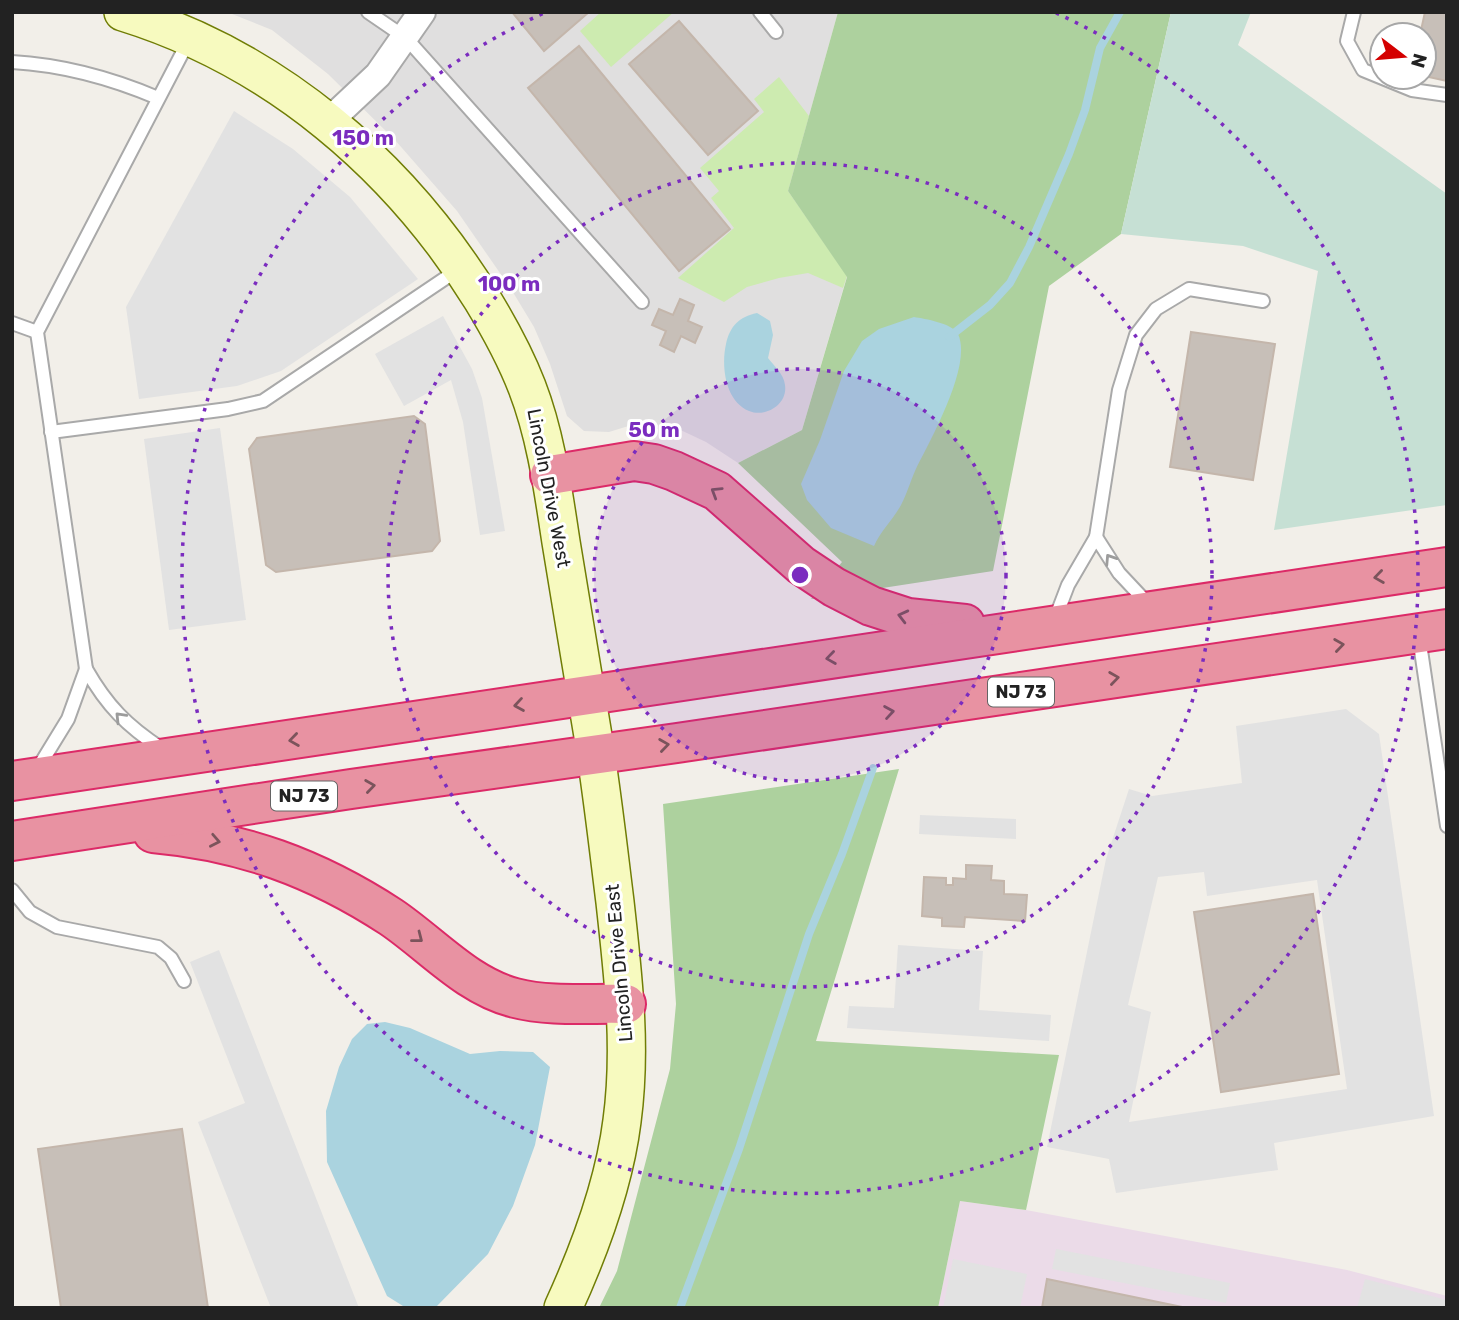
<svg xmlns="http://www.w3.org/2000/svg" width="1459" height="1320" viewBox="0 0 1459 1320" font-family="Rubik,sans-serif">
  <rect width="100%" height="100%" fill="#f2efe9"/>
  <path fill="#e0dfdf" d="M227 12H838L788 191 847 276 802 430 738 463 706 442 672 426 635 424 609 432 584 431 567 416 550 364 534 327 511 289 457 211 395 140 328 74 272 30Z"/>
  <path fill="#ebdbe8" d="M960 1201 1026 1210 1347 1270 1447 1296V1308H938Z"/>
  <g fill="#cdebb0">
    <path d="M601 12H674L611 67 580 31Z"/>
    <path d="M779 77 809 116 788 191 847 276 843 288 808 273 779 278 747 287 724 302 678 278 734 228 711 198 719 191 700 168 764 112 754 99Z"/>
  </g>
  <g fill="#add19e">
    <path d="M838 12H1171L1121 234 1049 286 993 571 811 599 842 562 738 463 802 430 847 277 788 191Z"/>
    <path d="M899 769 816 1041 1059 1055 1026 1210 960 1201 938 1308H599L617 1271 670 1069 676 1004 663 804Z"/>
  </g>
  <path fill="#c6e0d4" d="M1171 12H1251L1238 45 1447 194V505L1274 530 1318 271 1243 246 1121 234Z"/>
  <g fill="#e2e2e2" fill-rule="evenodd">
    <path d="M234 111 293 149 350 197 418 279 281 371 237 386 139 399 126 307Z"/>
    <path d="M443 316 472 369 482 398 505 531 480 535 463 422 451 380 404 406 375 354Z"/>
    <path d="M220 428 246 620 169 630 144 439Z"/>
    <path d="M1346 709 1379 734 1434 1116 1274 1143 1278 1170 1116 1193 1109 1159 1047 1147 1106 859 1129 789 1152 796 1242 783 1236 726ZM1204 872 1207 896 1317 880 1347 1089 1129 1122 1151 1012 1128 1005 1158 877Z"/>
    <path d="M920 815 1016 819V839L919 834Z"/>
    <path d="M898 945 983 951 979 1010 1051 1015 1049 1041 847 1028 849 1006 894 1008Z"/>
    <path d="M219 950 359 1308H271L198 1122 245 1103 190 962Z"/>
    <path d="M1056 1249 1230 1283 1226 1303 1052 1269Z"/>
    <path d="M953 1259 1027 1274 1020 1308H943Z"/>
    <path d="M1365 1279 1447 1300V1308H1357Z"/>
  </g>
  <g fill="#aad3df">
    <path d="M757 313 770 321 773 335 768 358C774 366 784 374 785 385 788 404 766 418 749 411 725 401 721 366 726 344 730 326 739 317 757 313Z"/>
    <path d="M914 317C925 319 952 323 958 334 973 366 929 442 915 471 910 482 907 494 901 505 893 520 881 530 874 546L831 528 807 500 801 484 820 440 844 371 862 341 879 329Z"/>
    <path d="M385 1022 410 1028 470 1054 500 1051 533 1052 550 1067 535 1145 513 1206 488 1254 437 1306H403L387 1296 327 1162 326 1111 339 1067 352 1039 367 1024Z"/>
  </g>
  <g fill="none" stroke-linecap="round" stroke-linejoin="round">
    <g stroke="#aad3df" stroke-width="8">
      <path d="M949 337 990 305 1010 283 1029 247 1069 154 1085 110 1100 48 1120 12"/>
      <path d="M680 1308 739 1149 809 934 842 854 873 768"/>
    </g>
  </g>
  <g fill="#c7bfb8" stroke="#c4b6ab" stroke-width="2">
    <path d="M512 12H589L544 51Z"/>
    <path d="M1425 12H1447V81L1424 76V35H1420Z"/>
    <path d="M679 21 758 111 708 155 629 64Z"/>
    <path d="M579 46 730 229 679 271 528 88Z"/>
    <path d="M680 299 694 305 688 321 702 327 695 343 681 336 674 352 660 345 666 331 652 325 659 309 673 315Z"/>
    <path d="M1191 332 1275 344 1253 480 1170 467Z"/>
    <path d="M414 416 425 424 440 541 432 551 276 572 266 565 249 449 257 438Z"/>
    <path d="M966 865 992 866 991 880 1004 881V894L1027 895 1025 921 965 917 964 927 942 926V918L922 916 924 877 946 878V885H953V878L966 879Z"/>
    <path d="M1313 894 1339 1074 1221 1092 1194 912Z"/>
    <path d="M182 1129 208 1308H61L38 1149Z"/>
    <path d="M1047 1279 1187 1308H1042Z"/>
  </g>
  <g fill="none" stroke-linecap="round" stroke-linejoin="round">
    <g stroke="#a9a9a9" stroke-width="16">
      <g id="lane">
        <path d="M368 12 406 38 642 302"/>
        <path d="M760 12 776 32"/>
        <path d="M1354 12 1347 41 1363 70 1412 90 1447 95"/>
        <path d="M12 62C64 65 111 78 158 98"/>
        <path d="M12 323 37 332"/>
        <path d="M51 432 228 409 263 401 459 269"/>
        <path d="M1096 537 1119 390 1136 335 1156 309 1189 289 1263 301"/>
        <path d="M1055 619 1068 585 1096 537 1119 573 1149 605"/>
        <path d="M1419 637 1447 826"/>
        <path d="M86 669 37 332 188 42"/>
        <path d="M38 768 68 719 86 669C107 706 127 726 162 749"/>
        <path d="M12 890 30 912 57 927 158 947 171 958 184 981"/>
      </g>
    </g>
    <g stroke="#a9a9a9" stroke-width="30">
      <path id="street" d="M328 122 378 75 422 12"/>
    </g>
    <g stroke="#707d05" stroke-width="40">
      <path id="secondary" d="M123 12C275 59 399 165 482 299 499 327 515 356 527 387 546 436 553 490 561 542 572 607 582 671 593 736 602 791 608 846 615 902 623 975 632 1047 622 1121 614 1185 590 1249 563 1308"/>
    </g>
    <g stroke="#dc2a67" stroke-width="42">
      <g id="highway">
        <path d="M550 475 634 461 654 464 674 471 717 491 801 565 834 587 871 606 908 618 965 624"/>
        <path d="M12 781 1447 567"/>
        <path d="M153 833C242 841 316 868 391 917 431 944 467 986 515 998 550 1007 590 1003 626 1004"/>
        <path d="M12 841 351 789 677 743 1447 629"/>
      </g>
    </g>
    <use href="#lane" stroke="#fff" stroke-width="12"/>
    <use href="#street" stroke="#fff" stroke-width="26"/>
    <use href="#secondary" stroke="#f7fabf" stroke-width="37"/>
    <use href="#highway" stroke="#e892a2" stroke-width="38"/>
  </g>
  <defs><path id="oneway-chevron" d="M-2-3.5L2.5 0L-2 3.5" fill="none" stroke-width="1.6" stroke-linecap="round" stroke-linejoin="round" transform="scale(1.75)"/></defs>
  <g stroke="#7b545c">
    <use href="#oneway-chevron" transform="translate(716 492) rotate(-148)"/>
    <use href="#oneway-chevron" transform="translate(1379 577) rotate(172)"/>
    <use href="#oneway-chevron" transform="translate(903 616) rotate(-166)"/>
    <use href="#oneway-chevron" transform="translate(1339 645) rotate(-8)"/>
    <use href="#oneway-chevron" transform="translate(831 658) rotate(172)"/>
    <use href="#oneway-chevron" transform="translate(1114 678) rotate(-8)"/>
    <use href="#oneway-chevron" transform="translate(519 705) rotate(171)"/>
    <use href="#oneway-chevron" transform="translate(889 712) rotate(-9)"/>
    <use href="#oneway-chevron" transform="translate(294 740) rotate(172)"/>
    <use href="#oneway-chevron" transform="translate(664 745) rotate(-8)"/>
    <use href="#oneway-chevron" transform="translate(370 786) rotate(-8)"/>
    <use href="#oneway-chevron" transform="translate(215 841) rotate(11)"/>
    <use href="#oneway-chevron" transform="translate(418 938) rotate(38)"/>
  </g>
  <g stroke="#9c9c9c">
    <use href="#oneway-chevron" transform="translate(1110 559) rotate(-123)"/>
    <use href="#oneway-chevron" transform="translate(120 717) rotate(-134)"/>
  </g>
  <circle cx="800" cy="575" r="206" fill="#7b2cbf" fill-opacity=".12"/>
  <g fill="none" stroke="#7b2cbf" stroke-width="3.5" stroke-dasharray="3.5 7">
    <circle cx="800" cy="575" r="206"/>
    <circle cx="800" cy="575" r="412"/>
    <path d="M1056 13A618 618 0 1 1 544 13"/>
  </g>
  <g text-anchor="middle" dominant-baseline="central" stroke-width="6" stroke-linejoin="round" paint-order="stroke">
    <g fill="#fff" stroke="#646464" stroke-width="2">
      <rect x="988" y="677.5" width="66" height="29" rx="5"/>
      <rect x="271" y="781.5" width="66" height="29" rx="5"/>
    </g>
    <g font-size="18" font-weight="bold" fill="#222">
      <text x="1021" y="692">NJ 73</text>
      <text x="304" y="796">NJ 73</text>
    </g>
    <g font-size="19" fill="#222" stroke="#fff">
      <text transform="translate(549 488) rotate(79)">Lincoln Drive West</text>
      <text transform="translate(619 963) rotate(-95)">Lincoln Drive East</text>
    </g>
  </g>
  <circle cx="800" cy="575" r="10" fill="#7b2cbf" stroke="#fff" stroke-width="3.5"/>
  <g font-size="21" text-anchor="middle" font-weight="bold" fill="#7b2cbf" stroke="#fff" stroke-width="6" stroke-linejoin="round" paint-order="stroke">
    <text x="363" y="145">150 m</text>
    <text x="509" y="291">100 m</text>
    <text x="654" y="437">50 m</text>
  </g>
  <rect width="1459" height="1320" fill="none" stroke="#222222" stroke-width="28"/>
  <g transform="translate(1403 56) rotate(106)"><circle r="33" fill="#ffffff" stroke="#a7a7a7" stroke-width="2"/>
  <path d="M0-5L12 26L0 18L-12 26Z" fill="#d40000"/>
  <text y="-10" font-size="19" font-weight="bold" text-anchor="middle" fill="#222222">N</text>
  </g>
</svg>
